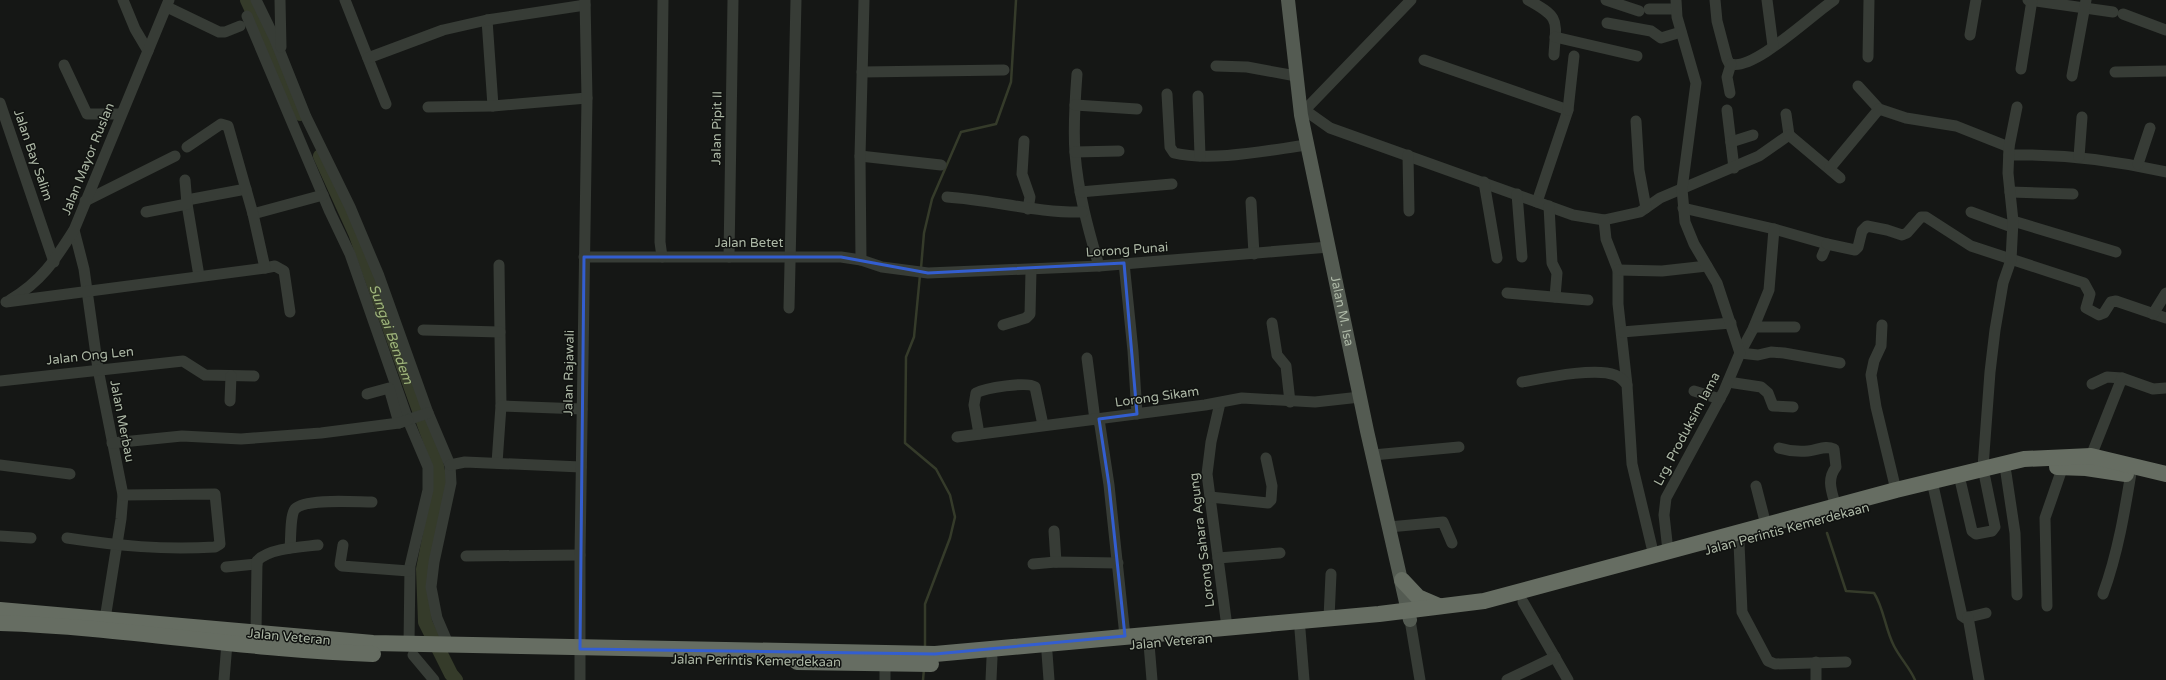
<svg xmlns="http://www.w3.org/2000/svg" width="2166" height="680" viewBox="0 0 2166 680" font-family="'Varela Round',sans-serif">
  <rect width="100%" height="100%" fill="#151715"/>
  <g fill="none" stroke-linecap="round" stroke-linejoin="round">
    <g stroke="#353b2a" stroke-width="2.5">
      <path d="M921 268 924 233 932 199 961 132 996 124 1011 82 1016 0"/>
      <path d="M920 275 914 337 906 357 905 443 936 469 950 495 955 517 950 538 925 604V648"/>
      <path d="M1827 533 1846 591 1874 593C1884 608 1885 629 1894 646 1900 658 1910 668 1915 680"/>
      <path d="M923 680 924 669"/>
    </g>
    <g stroke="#353b2a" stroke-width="14">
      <path d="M247 0 300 114"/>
      <path id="s1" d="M320 156 355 233 435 455 440 482 423 569 425 622 451 674 456 680"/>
    </g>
    <g stroke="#373c36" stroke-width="11">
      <path d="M123 0 135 29 148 51"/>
      <path d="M256 0 274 37 306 117 350 207 379 276 428 413 450 465 451 483 434 562 431 587 437 618 449 646"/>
      <path d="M280 0 281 47"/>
      <path d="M345 0 386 104"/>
      <path d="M1528 0C1561 18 1556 20 1554 55"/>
      <path d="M1606 0 1639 11"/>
      <path d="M1715 0 1717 21 1727 59 1729 63C1750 75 1815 12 1834 0"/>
      <path d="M1767 0 1773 46"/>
      <path d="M2028 0 2113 12"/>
      <path d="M167 7 219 32H225L240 26"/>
      <path d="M1649 9H1676"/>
      <path d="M2123 14 2166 30"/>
      <path d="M247 16 330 212 350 254 408 420 428 467V490L410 566 409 645"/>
      <path d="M487 20 493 106"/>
      <path d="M1607 23 1651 31 1661 38 1681 32"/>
      <path d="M1970 35 1976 0"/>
      <path d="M1555 37 1637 56"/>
      <path d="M1868 57 1869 0"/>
      <path d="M368 58 443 30 487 20 585 5"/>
      <path d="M1424 60 1568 110 1537 202"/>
      <path d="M64 65 87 114H121"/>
      <path d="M1216 66 1247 67 1296 76"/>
      <path d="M2021 69 2032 0"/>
      <path d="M862 72 1004 70"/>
      <path d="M2115 72 2166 71"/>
      <path d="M1077 74C1075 100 1073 127 1075 153 1078 192 1088 229 1099 266"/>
      <path d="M2072 76 2086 0"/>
      <path d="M1858 86 1879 109 1906 118 1956 126 2009 147"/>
      <path d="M1730 93 1727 77 1731 64"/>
      <path d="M1167 94 1170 147 1174 153C1212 162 1269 150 1307 145"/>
      <path d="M1198 96 1200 156"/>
      <path d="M0 103 54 262"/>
      <path d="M1075 105 1137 109"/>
      <path d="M428 107 493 106 587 98"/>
      <path d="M1568 110 1574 56"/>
      <path d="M1727 110 1734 168"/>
      <path d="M1306 111 1330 128 1573 215 1604 220 1640 212 1660 198 1759 156 1789 135 1786 114"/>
      <path d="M1301 114 1411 0"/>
      <path d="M1636 121 1639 170 1646 208"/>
      <path d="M1789 135 1840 178"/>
      <path d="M1024 141 1022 174 1030 197 1028 209"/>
      <path d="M1731 142 1753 135"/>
      <path d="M1075 152 1119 151"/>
      <path d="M1408 155 1409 211"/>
      <path d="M2009 155C2062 154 2114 160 2166 172"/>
      <path d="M860 156 941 165"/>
      <path d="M2079 157 2082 117"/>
      <path d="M2138 164 2150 128"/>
      <path d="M1830 168 1879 109"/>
      <path d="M1484 182 1497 258"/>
      <path d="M1080 192 1172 184"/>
      <path d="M2010 192 2073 194"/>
      <path d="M1517 194 1522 257"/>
      <path d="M947 197C993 200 1037 213 1083 212"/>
      <path d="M187 200 246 189"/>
      <path d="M85 201 175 156"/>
      <path d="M1251 202 1254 254"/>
      <path d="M187 204 199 276"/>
      <path d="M1549 206 1552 263 1557 273 1555 297"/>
      <path d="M1683 208 1774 229 1827 244 1822 256"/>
      <path d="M146 212 187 204 185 180"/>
      <path d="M1971 212 2012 227"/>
      <path d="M253 214 323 195"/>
      <path d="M1604 220 1606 239 1618 270V304L1627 385"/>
      <path d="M2013 221 2116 252"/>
      <path d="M1774 229 1769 290 1753 329 1740 353 1758 355 1771 352 1784 353 1840 363"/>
      <path d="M74 230 84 269 98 369 123 495 121 519 105 619"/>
      <path d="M1827 244 1855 250 1858 247 1862 231 1867 226 1887 230 1902 235 1907 233 1921 217H1926L1971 246 2084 283 2090 294 2086 308 2099 315 2104 313 2111 302 2116 301 2166 318"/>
      <path d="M584 257H841L861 260 882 267 928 273 1099 266 1329 247"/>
      <path d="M662 257 660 242 663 0"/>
      <path d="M729 257 733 0"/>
      <path d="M861 260 860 156 864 0"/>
      <path d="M1124 263 1133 351 1137 414"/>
      <path d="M499 265 501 406"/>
      <path d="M265 268 275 266 284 271 290 312"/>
      <path d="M1618 270 1662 271 1707 266"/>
      <path d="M1507 293 1588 300"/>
      <path d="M10 300C42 281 55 260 74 230L169 0"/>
      <path d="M6 302 265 268 253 214 228 126 221 124 187 147"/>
      <path d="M789 308 796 0"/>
      <path d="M2153 314 2166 293"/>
      <path d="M1272 323 1277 355 1286 366 1290 402"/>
      <path d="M1003 325 1026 318 1030 314 1031 270"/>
      <path d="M1882 325 1881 346 1874 361 1871 375 1876 407 1896 490"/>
      <path d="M1754 327H1795"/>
      <path d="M423 330 500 332"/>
      <path d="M1622 332 1731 323"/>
      <path d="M1087 358 1095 420"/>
      <path d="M0 381 183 361 205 375 254 376"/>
      <path d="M1522 382C1544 378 1595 367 1615 375 1621 377 1624 381 1627 385L1632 464 1654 556"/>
      <path d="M1728 382 1761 387 1768 393 1773 406 1793 407"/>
      <path d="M2092 384 2107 377 2122 378"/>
      <path d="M1694 391 1720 399"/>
      <path d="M367 394 389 388 399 423"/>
      <path d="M230 401 231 376"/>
      <path d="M1220 403 1211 442 1207 474 1227 627"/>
      <path d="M410 419 428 413"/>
      <path d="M1099 419 1109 485 1125 636"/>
      <path d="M979 434 974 405 976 393C985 388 1027 381 1035 387L1043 425"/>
      <path d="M957 437 1205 405 1242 398 1315 402 1360 397"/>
      <path d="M112 443 182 436 241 439 321 433 399 423 408 420"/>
      <path d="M1779 448C1789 451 1798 452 1808 451 1818 450 1825 445 1834 449L1836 467C1826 480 1832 492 1836 507"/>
      <path d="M1373 455 1459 447"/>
      <path d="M2091 456 2122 378 2153 389 2166 388"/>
      <path d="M497 463 501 406 582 409"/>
      <path d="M0 465 70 474"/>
      <path d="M450 465 465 462 581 467"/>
      <path d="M1983 467 1990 372 1995 330 2003 283 2011 260 2013 221 2008 173 2009 147 2017 107"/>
      <path d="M2006 473 2015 533 2017 595"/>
      <path d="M1932 481 1962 616 1965 618 1986 613"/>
      <path d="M1961 484 1972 531 1976 534 1992 531 1995 527 1985 478"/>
      <path d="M1756 486 1766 525"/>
      <path d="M1210 497 1268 503 1271 500 1272 486 1266 458"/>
      <path d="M1389 527 1443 522 1452 543"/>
      <path d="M1054 531 1056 562"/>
      <path d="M0 536 31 538"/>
      <path d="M67 538C120 546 162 550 215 547L220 544 215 494 123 495"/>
      <path d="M1739 543 1742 612 1768 661 1775 664 1846 662"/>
      <path d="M343 545 340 564 342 566 409 571"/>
      <path d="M290 548C291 540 290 515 295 509 305 498 356 502 372 502"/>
      <path d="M1668 551 1664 515 1666 498 1724 391 1740 353 1717 283 1694 244 1685 222 1682 189 1696 83 1677 17 1676 0"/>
      <path d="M466 556 580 555"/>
      <path d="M1218 558 1280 553"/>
      <path d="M1033 564 1056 562 1118 563"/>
      <path d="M226 567 257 564"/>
      <path d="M2103 594C2118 553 2125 510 2132 467"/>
      <path d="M1523 602 1568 680"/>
      <path d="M2047 606 2045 518 2063 466"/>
      <path d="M1968 617 1979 680"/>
      <path d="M1329 618 1331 574"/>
      <path d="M1410 620 1420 680"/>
      <path d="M1300 630 1304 680"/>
      <path d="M256 633 257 561C269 548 301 547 318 545"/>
      <path d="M1149 644 1152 680"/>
      <path d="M1047 653 1049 680"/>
      <path d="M413 655 434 680"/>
      <path d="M224 680 227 643"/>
      <path d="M580 680V555L587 98 585 0"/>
      <path d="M885 680V664"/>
      <path d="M991 680 992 658"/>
      <path d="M1507 680 1555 657"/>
      <path d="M1816 680V662"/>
    </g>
    <path stroke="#545b52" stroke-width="14" id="s2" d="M1288 0 1301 115 1367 431 1410 620"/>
    <g stroke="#666d62" stroke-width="16">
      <path d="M2057 467 2086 468 2126 474"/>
      <path d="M1402 580 1418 597 1439 606"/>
      <path d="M0 610 373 643 935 654 1379 614 1484 601 1896 490 2024 459 2091 456 2166 474"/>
      <path d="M0 623C125 627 248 650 373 654"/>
      <path d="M797 662 931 664"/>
    </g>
  </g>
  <path fill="none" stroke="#335ed0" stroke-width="3" stroke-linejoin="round" d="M584 257H841L928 273 1124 263 1137 414 1099 419 1109 485 1125 636 935 654 580 649Z"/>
  <g text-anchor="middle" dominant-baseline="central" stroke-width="3" stroke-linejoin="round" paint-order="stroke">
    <g font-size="13" fill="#adb8a6" stroke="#101210">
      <text transform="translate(717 128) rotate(-89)">Jalan Pipit II</text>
      <text transform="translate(33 155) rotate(71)">Jalan Bay Salim</text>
      <text transform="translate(88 159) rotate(-68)">Jalan Mayor Ruslan</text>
      <text x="749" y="243">Jalan Betet</text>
      <text transform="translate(1127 250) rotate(-4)">Lorong Punai</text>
      <text stroke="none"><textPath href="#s2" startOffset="316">Jalan M. Isa</textPath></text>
      <text transform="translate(90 356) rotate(-6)">Jalan Ong Len</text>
      <text transform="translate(569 373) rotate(-89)">Jalan Rajawali</text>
      <text transform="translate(1157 397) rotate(-8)">Lorong Sikam</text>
      <text transform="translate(122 421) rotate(79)">Jalan Merbau</text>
      <text transform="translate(1687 429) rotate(-62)">Lrg. Produksim lama</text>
      <text transform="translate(1787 529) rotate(-15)">Jalan Perintis Kemerdekaan</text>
      <text transform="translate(1202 540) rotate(-97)">Lorong Sahara Agung</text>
      <text transform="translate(289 637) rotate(5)">Jalan Veteran</text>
      <text transform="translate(1171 642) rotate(-5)">Jalan Veteran</text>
      <text transform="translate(756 661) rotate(1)">Jalan Perintis Kemerdekaan</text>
    </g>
    <g font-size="14" font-style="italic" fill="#9eb47b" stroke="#101210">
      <text stroke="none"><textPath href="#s1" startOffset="192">Sungai Bendem</textPath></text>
    </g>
  </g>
</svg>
